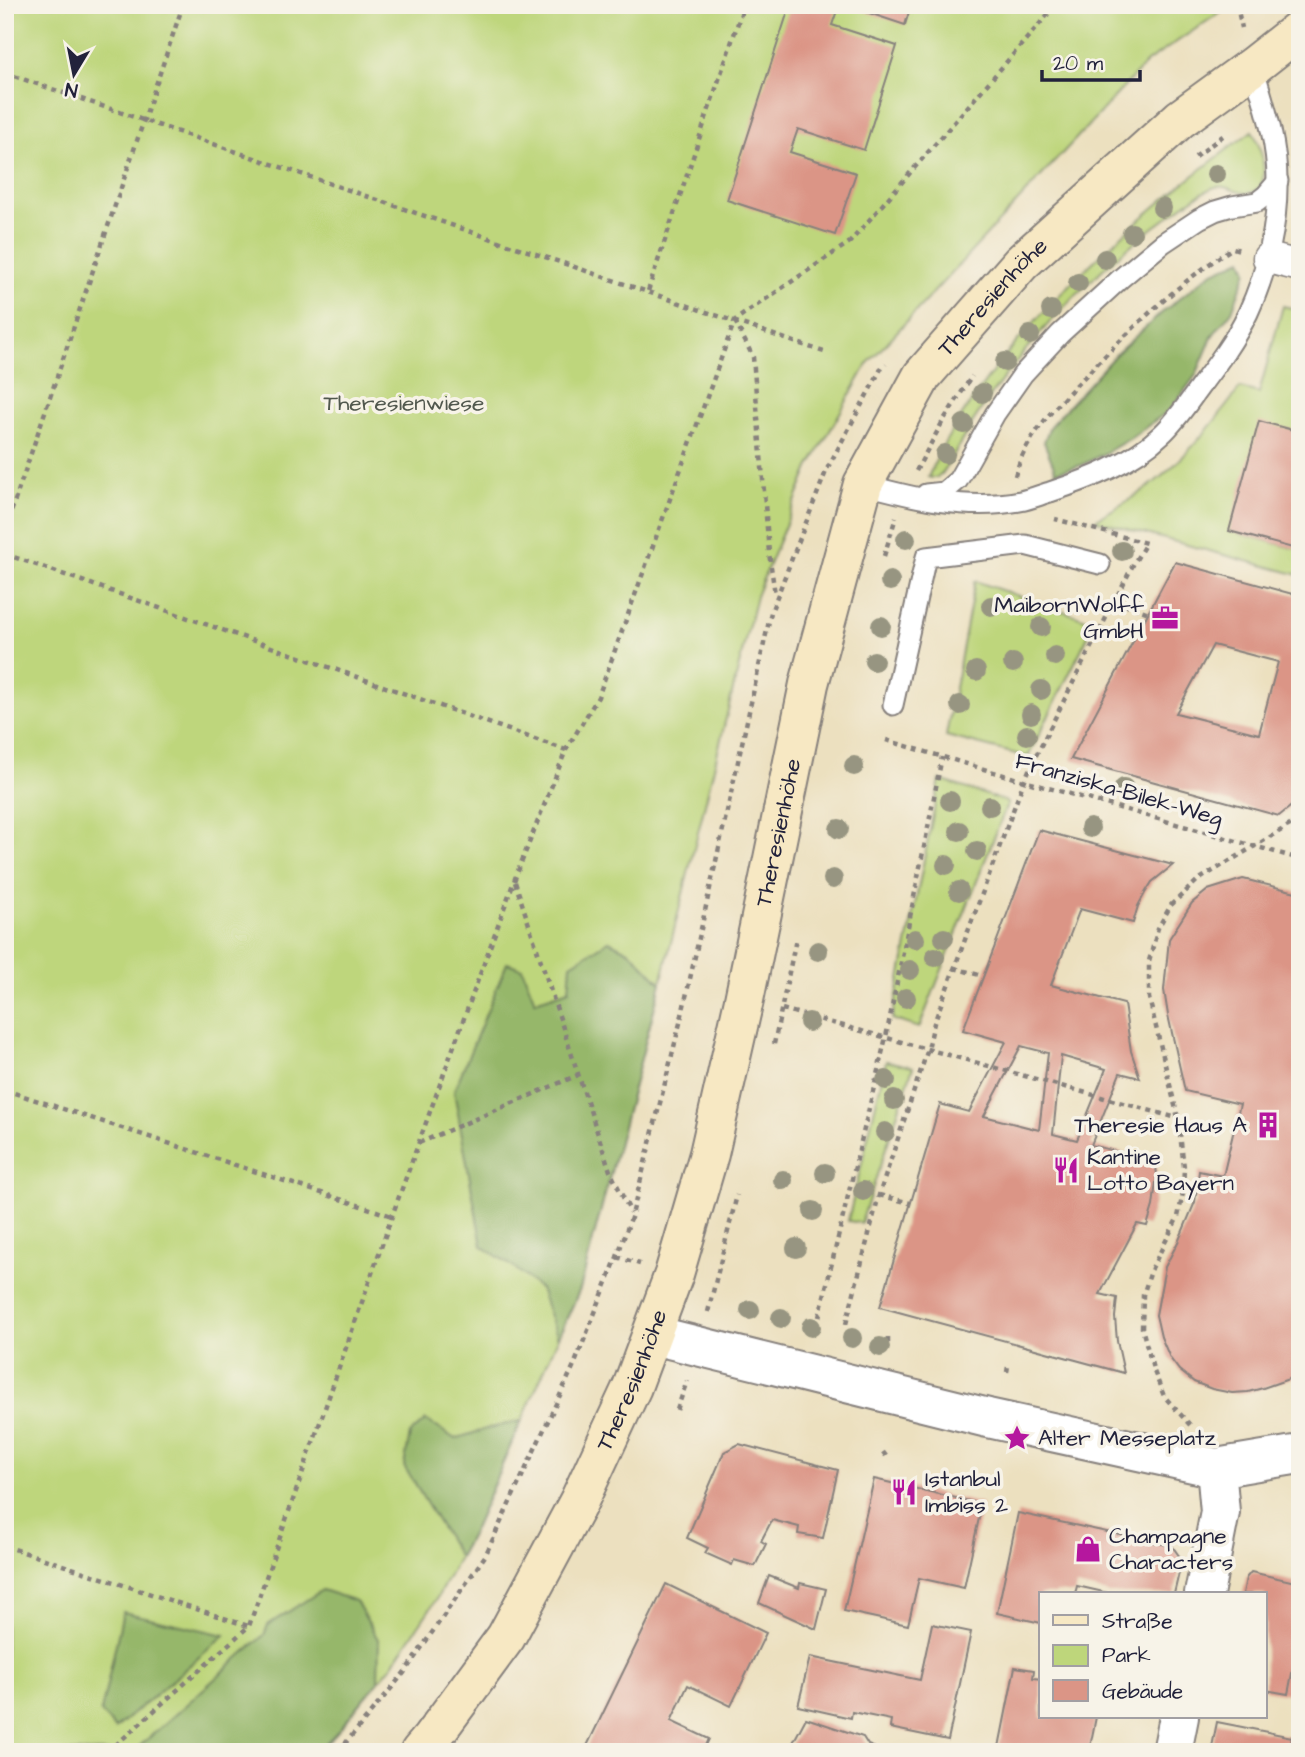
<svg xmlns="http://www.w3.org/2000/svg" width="1305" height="1757" viewBox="0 0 1305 1757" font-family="'Architects Daughter',sans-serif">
  <rect width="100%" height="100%" fill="#f7f3e8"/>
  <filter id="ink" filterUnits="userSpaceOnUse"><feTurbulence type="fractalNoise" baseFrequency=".0143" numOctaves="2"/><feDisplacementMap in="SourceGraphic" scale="14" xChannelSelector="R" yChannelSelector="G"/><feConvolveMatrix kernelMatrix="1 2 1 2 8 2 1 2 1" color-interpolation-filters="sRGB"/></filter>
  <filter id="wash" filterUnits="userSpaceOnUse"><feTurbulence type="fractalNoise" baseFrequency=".00686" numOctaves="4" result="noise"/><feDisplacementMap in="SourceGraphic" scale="28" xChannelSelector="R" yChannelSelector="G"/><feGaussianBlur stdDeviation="1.57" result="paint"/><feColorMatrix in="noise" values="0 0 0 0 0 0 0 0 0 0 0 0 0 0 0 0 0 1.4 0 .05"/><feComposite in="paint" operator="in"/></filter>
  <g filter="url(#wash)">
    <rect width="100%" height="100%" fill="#ece0bf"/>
    <g fill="#bed67b" stroke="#707c5b" stroke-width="2">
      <path d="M5 5H1231L1147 62 868 363 809 468 756 596 664 971 580 1289 474 1529 436 1600 391 1667 336 1733 317 1752H5Z"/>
      <path d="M1252 131C1262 146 1275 193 1246 193 1235 193 1226 184 1215 187 1200 191 1171 215 1157 225 1089 275 1025 343 978 414 965 433 955 454 942 474 937 478 934 479 928 477 934 465 940 451 947 439 1019 317 1139 214 1252 131Z"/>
      <path d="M1283 306 1300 310V432L1230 531 1300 550 1299 575 1094 520C1114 509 1133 499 1151 485 1186 458 1213 424 1240 388L1259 393Z"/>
      <path d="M975 581 1095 622 1028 757 946 736Z"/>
      <path d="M940 780 1008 802 919 1028 892 1019Z"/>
      <path d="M886 1061 913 1067 861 1223 848 1221Z"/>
    </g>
    <g fill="#96b76b" stroke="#5c6c53" stroke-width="2">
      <path d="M1242 259 1247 271 1232 311 1213 335 1196 375 1171 409 1131 438 1105 453 1082 465 1056 472 1044 442 1050 426 1116 354 1165 310 1211 273Z"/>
      <path d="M609 941 631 952 661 983 580 1289 558 1338 540 1289 515 1268 482 1246 454 1091 507 963 522 968 535 1001 569 990 571 964Z"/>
      <path d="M426 1420 455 1439 486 1429 521 1421 474 1529 459 1557 404 1466 410 1434Z"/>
      <path d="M322 1590 356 1601 379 1641 378 1682 336 1733 317 1752H133L264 1635 268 1625Z"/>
      <path d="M123 1612 225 1635 115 1729 101 1712Z"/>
    </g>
    <g id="blocks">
      <g fill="#db9586" fill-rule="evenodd">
        <path d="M790 5H839L832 25 897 46 864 150 798 129 790 152 856 173 835 235 727 200Z"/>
        <path d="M845 5H911L905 25Z"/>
        <path d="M1259 421 1300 432V550L1229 531Z"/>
        <path d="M1175 562 1300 596V799L1279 816 1071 759ZM1213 645 1278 662 1259 734 1176 713Z"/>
        <path d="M1039 830 1173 865 1152 882 1145 893 1138 906 1133 923 1080 909 1051 985 1124 1004 1131 1051 1140 1078 1120 1073 1091 1145 1155 1161 1157 1174 1153 1206 1147 1226 1137 1224 1100 1294 1117 1298 1115 1317 1117 1341 1124 1373 880 1307 940 1104 969 1112 1006 1042 963 1030ZM1021 1046 1048 1053 1039 1130 984 1116ZM1061 1056 1106 1069 1077 1140 1053 1134Z"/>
        <path d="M1243 879 1300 893V1375L1263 1388 1248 1392 1232 1393 1212 1389 1194 1382 1179 1370 1170 1358 1161 1337 1156 1315 1165 1267 1179 1240 1195 1202 1199 1171 1223 1176 1240 1104 1185 1091 1168 1015 1164 990 1169 939 1192 903 1208 890Z"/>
        <path d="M739 1444 838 1470 823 1538 798 1534 799 1527 772 1520 761 1541 766 1544 755 1566 734 1560 732 1565 705 1553 708 1548 687 1538 724 1452Z"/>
        <path d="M874 1479 982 1504 964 1588 919 1578 908 1625 844 1611Z"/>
        <path d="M1018 1513 1172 1546 1182 1560 1174 1594H1108V1593L1077 1586 1075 1594 1056 1592V1594H1041V1623L997 1613Z"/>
        <path d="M1251 1572 1300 1583V1649L1297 1648 1288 1694 1265 1690V1594H1243L1246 1578Z"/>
        <path d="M769 1576 799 1588 800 1583 826 1589 816 1629 759 1603Z"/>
        <path d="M666 1584 766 1633 731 1706 688 1685 671 1721 709 1739 703 1752H584Z"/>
        <path d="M932 1624 971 1632 948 1740 890 1728 891 1720 852 1712 851 1718 798 1706 810 1657 920 1680Z"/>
        <path d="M1015 1667 1034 1670 1033 1678 1041 1679V1717H1096L1089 1752H998Z"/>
        <path d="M806 1718 863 1737 868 1745 885 1752H788Z"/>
        <path d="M1217 1722 1292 1737 1289 1752H1211Z"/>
      </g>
    </g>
  </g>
  <g filter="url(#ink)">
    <use href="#blocks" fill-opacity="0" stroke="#87817d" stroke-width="2"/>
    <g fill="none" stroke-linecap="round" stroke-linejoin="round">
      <g stroke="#87817d" stroke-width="23">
        <g id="service">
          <path d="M863 484C914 498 967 511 1020 501 1030 499 1040 495 1050 492 1089 479 1132 463 1162 434 1176 421 1188 403 1199 388 1217 364 1235 340 1248 313 1267 272 1278 224 1277 180 1277 140 1264 104 1253 66"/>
          <path d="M926 494 944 492 958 480 995 414 1023 374 1060 334 1120 279 1163 243 1199 219 1215 211 1232 206 1257 202 1266 195 1278 181"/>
          <path d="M893 705 926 557 1025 545 1100 564"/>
        </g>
      </g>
      <g stroke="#87817d" stroke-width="33">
        <path id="pedestrian" d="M1268 258 1300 266"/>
      </g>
      <g stroke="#87817d" stroke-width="42">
        <g id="minor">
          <path d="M1204 1594 1220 1512 1216 1468"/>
          <path d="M1172 1752 1179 1717"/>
        </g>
      </g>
      <g stroke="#87817d" stroke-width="42">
        <path id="tertiary" d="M653 1335 988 1418 1216 1468 1300 1454"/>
      </g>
      <g stroke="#87817d" stroke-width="42">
        <g id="secondary">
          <path id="s1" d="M420 1752 431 1739 506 1637 579 1501 632 1387 674 1274 709 1154 744 1000 809 684 863 484 922 376 1021 263 1180 119 1253 66 1300 29"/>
        </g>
      </g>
      <g stroke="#87817d" stroke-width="4.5" stroke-dasharray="5 5" stroke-linecap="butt">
        <path d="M1240 5 1238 11 1242 28"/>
        <path d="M5 73 824 352"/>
        <path d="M1195 157 1224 135"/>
        <path d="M648 291 744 5"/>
        <path d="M735 321 753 357 769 553 775 594"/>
        <path d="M916 471 943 421 972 376"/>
        <path d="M1015 476C1027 432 1063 399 1093 368 1136 324 1181 281 1233 248L1240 250"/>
        <path d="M5 530 183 5"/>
        <path d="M5 554 566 750"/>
        <path d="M884 556 896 517"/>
        <path d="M1114 601 1149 613"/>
        <path d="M886 740 1024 781 1300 859"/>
        <path d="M515 882 610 1171 631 1213"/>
        <path d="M954 968 983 976"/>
        <path d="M782 1009 1177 1118"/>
        <path d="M774 1044 796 939"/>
        <path d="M5 1090 392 1216"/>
        <path d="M419 1143 578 1075"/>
        <path d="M879 1195 910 1203"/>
        <path d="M617 1257 640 1264"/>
        <path d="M708 1312 737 1195"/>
        <path d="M819 1317 886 1037 942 757"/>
        <path d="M846 1324 879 1195 928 1049 934 1023 1021 789 1032 763 1134 563 1146 543 1055 519"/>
        <path d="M888 1343V1335"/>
        <path d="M1007 1372 1008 1366"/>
        <path d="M677 1410 687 1381"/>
        <path d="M1190 1425 1164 1396 1153 1369 1142 1328 1143 1295 1152 1268 1178 1217 1183 1193 1184 1167 1178 1118 1149 998V961L1158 928 1171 905 1198 880 1300 819"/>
        <path d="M883 1452 889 1460"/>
        <path d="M983 1481 984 1475"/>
        <path d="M5 1546 248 1626"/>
        <path d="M108 1752 249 1626 392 1216 514 881 566 750 598 697 735 320 850 242 1056 5"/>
        <path d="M338 1752 404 1673 485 1556 575 1363 617 1257 632 1215 682 1015 771 612 827 469 882 367 886 364"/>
      </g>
      <use href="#service" stroke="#fff" stroke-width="19"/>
      <use href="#pedestrian" stroke="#fff" stroke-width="30"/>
      <use href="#minor" stroke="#fff" stroke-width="38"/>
      <use href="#tertiary" stroke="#fff" stroke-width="38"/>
      <use href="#secondary" stroke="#f7e8c3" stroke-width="38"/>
    </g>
    <g fill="#979581">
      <circle cx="1216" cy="174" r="10"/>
      <circle cx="1162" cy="208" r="10"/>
      <circle cx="1132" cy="233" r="10"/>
      <circle cx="1105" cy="259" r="10"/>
      <circle cx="1078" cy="283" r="10"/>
      <circle cx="1051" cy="310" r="10"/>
      <circle cx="1030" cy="335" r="10"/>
      <circle cx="1005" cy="362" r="10"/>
      <circle cx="982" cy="393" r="10"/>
      <circle cx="964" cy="424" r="10"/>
      <circle cx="945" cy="454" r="10"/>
      <circle cx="906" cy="539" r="10"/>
      <circle cx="1122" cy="551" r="10"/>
      <circle cx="890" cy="581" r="10"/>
      <circle cx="991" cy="606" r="10"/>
      <circle cx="881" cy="626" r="10"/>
      <circle cx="1041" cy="627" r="10"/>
      <circle cx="1055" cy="656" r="10"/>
      <circle cx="874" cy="661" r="10"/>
      <circle cx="1013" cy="663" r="10"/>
      <circle cx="976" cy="671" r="10"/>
      <circle cx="1041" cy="690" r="10"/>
      <circle cx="960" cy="705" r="10"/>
      <circle cx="1031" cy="714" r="10"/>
      <circle cx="1027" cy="735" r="10"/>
      <circle cx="854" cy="766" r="10"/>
      <circle cx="1124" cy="788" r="10"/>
      <circle cx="950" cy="801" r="10"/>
      <circle cx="990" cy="806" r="10"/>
      <circle cx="1090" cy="828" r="10"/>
      <circle cx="839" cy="829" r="10"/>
      <circle cx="959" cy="831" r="10"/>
      <circle cx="977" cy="851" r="10"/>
      <circle cx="946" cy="865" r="10"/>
      <circle cx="833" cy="879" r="10"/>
      <circle cx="959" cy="891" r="10"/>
      <circle cx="944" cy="938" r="10"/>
      <circle cx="915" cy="939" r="10"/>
      <circle cx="818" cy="951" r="10"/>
      <circle cx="935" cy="957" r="10"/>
      <circle cx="910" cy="970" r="10"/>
      <circle cx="906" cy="998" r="10"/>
      <circle cx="809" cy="1022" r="10"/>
      <circle cx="886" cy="1080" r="10"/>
      <circle cx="894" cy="1100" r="10"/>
      <circle cx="885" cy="1132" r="10"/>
      <circle cx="825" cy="1173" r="10"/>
      <circle cx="783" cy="1180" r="10"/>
      <circle cx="863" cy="1191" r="10"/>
      <circle cx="813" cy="1211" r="10"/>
      <circle cx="796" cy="1248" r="10"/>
      <circle cx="750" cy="1310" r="10"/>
      <circle cx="781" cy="1318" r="10"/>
      <circle cx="811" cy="1327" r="10"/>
      <circle cx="852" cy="1338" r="10"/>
      <circle cx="880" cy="1347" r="10"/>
    </g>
  </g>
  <defs>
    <g id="office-bare" transform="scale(2.1)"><path d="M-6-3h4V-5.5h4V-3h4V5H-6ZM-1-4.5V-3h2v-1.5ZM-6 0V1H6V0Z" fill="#b5179e" stroke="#f7f3e8" stroke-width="2.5" paint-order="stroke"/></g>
    <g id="building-bare" transform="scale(2.1)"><path d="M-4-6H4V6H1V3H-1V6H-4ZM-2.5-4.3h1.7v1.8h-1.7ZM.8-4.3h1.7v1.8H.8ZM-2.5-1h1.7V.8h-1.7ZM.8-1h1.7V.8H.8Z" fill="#b5179e" stroke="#f7f3e8" stroke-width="2.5" paint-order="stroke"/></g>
    <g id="restaurant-bare" transform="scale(2.1)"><path d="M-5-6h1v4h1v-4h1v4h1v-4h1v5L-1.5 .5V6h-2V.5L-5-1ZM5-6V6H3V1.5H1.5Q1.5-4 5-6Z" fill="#b5179e" stroke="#f7f3e8" stroke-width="2.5" paint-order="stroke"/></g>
    <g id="sight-bare" transform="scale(2.1)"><path d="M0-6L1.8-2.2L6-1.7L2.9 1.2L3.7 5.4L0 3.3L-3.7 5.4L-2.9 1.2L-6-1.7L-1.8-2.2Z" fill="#b5179e" stroke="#f7f3e8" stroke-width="2.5" paint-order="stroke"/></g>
    <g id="shop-bare" transform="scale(2.1)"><path d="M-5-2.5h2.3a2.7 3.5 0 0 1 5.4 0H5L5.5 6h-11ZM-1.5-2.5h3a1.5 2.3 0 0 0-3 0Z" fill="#b5179e" stroke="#f7f3e8" stroke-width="2.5" paint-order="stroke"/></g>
  </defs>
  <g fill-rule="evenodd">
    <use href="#office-bare" x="1165" y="618"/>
    <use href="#building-bare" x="1268" y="1125"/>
    <use href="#restaurant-bare" x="1066" y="1170"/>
    <use href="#sight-bare" x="1017" y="1438"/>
    <use href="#restaurant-bare" x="904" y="1492"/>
    <use href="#shop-bare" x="1088" y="1549"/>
  </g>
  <g text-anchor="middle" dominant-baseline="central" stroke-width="7" stroke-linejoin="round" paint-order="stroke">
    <g font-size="23" fill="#22223b" stroke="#f7f3e8">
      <text stroke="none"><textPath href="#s1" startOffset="1586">Theresienhöhe</textPath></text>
      <text transform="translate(1119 790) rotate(16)">Franziska-Bilek-Weg</text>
      <text stroke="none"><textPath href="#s1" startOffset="998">Theresienhöhe</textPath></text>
      <text stroke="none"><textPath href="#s1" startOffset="430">Theresienhöhe</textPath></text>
    </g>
    <g font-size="23" fill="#51584e" stroke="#f7f3e8">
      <text x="404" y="403">Theresienwiese</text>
    </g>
    <g font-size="23" fill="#22223b" stroke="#f7f3e8" text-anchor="start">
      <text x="1144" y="605" text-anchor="end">MaibornWolff<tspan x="1144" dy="26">GmbH</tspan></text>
      <text x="1247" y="1125" text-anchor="end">Theresie Haus A</text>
      <text x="1087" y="1157">Kantine<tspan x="1087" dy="26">Lotto Bayern</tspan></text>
      <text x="1038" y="1438">Alter Messeplatz</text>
      <text x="925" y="1479">Istanbul<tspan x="925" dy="26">Imbiss 2</tspan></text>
      <text x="1109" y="1536">Champagne<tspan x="1109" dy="26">Characters</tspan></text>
    </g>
  </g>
  <rect width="1305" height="1757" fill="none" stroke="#f7f3e8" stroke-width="28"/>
  <rect x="1039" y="1592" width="228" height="126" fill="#f7f3e8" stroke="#a29fa3" stroke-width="2"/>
  <rect x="1053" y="1615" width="35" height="10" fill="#f7e8c3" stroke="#a29fa3" stroke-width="2"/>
  <text x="1102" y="1628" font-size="21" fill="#22223b">Straße</text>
  <rect x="1053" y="1645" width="35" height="21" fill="#bed67b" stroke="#a29fa3" stroke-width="2"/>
  <text x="1102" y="1662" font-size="21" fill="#22223b">Park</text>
  <rect x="1053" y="1680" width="35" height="21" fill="#db9586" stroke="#a29fa3" stroke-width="2"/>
  <text x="1102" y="1698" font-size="21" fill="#22223b">Gebäude</text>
  <g transform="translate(74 74) rotate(190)" stroke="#f7f3e8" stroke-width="5" paint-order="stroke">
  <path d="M0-5L12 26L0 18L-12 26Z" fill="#22223b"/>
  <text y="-10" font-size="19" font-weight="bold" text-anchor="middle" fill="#22223b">N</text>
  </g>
  <path d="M1042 70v10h98v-10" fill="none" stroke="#22223b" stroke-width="3.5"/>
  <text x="1053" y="70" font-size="21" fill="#22223b" stroke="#f7f3e8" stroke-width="5" paint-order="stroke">20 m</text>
</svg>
